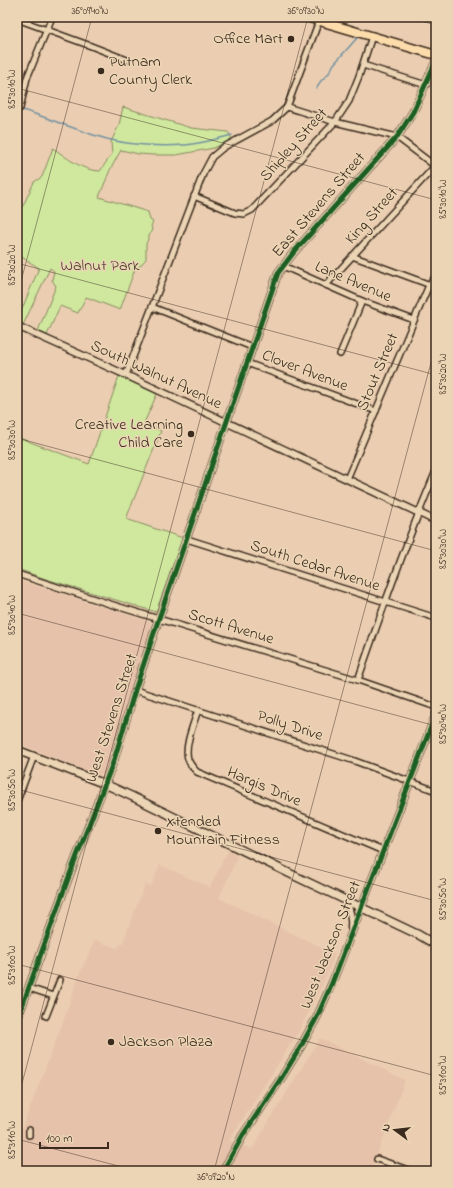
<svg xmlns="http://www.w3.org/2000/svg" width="453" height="1188" viewBox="0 0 453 1188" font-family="'Indie Flower',sans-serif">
  <rect width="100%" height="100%" fill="#ebceb1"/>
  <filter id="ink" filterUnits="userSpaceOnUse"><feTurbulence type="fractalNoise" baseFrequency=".025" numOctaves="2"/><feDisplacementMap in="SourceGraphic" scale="8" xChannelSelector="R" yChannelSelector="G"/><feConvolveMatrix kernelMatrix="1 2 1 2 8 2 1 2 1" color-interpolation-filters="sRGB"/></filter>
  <g filter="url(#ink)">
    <g fill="#e6c2aa">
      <path d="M17 580 150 622 151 626 146 643 105 773 102 775 95 774 17 743Z"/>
      <path d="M228 850 238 856 219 898 335 954 325 979 299 1031 229 1141 252 1149 320 1038 405 1080 371 1171H17V1141L63 1022 79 975 95 940 117 948 123 942 145 884 151 886 160 865 210 887Z"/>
    </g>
    <g fill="#cfe89e" stroke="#85895e">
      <path d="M123 107 191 128 228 132 232 139 214 148 176 155H153L139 154 121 150 110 170 99 197 148 212 150 220 153 222 151 226 152 229 146 244V259L137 269 136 266 120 310 86 297 78 313 60 306 47 335 38 331 56 286 52 280 54 271 50 268 23 325 17 321 39 268 17 254V211L23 206 34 182 42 177 53 148C67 158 83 171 100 171L112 154 111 142 119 125Z"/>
      <path d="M119 376 157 394 144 423 161 431 126 519 183 538 156 612 46 579 17 569V437L89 464Z"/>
    </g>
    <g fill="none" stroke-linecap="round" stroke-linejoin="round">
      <g stroke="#7391a2" stroke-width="1.5">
        <path d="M317 88 320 82 329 73 334 64 357 38"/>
        <path d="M17 108H18"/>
        <path d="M23 110C51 119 79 131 107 139 130 145 161 147 184 145 200 144 216 139 232 135"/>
      </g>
      <g stroke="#3b2a1e" stroke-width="8">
        <g id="minor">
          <path d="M17 19 91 46 127 60"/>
          <path d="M363 65 426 85"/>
          <path d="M287 107 335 122 397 137 435 166"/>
          <path d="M20 108 27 78 52 17"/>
          <path d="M194 196 235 213 244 214 252 210 335 122 349 101 359 76 372 36"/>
          <path d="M352 256 436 287"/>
          <path d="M283 266 362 301 414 320"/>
          <path d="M326 285 436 165"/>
          <path d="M152 307 252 347"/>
          <path d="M340 354 362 301"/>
          <path d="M247 363 376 411"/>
          <path d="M126 375 203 174 212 157 224 147 272 121 287 107 320 18"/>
          <path d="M347 479 429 285 436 276"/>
          <path d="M187 539 436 618"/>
          <path d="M17 574 113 605 358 680 436 707"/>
          <path d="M358 680C382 610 407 539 436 471"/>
          <path d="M135 690 352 760 436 791"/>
          <path d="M198 710C194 723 184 746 188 759 190 765 193 768 197 772L383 851"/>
          <path d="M17 801 34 756"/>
          <path d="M29 988 53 996"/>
          <path d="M46 1016 60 980"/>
          <path d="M29 1130V1135"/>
          <path d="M377 1159 411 1171"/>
        </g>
      </g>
      <g stroke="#3b2a1e" stroke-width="9">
        <g id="tertiary">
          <path d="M17 326 126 375 436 521"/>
          <path d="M346 901C350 910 352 918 351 928"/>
          <path d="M17 1020 68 879 114 760 135 690 159 618 278 273 294 252 397 137 413 112 436 61"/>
          <path d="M223 1171 243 1135 282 1077 300 1048 317 1017 332 983 436 714"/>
        </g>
      </g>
      <g stroke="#3b2a1e" stroke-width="10">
        <path id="secondary" d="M17 750 105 784 131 796 299 878 419 935 436 945"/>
      </g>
      <g stroke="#3b2a1e" stroke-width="11">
        <path id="primary" d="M306 17 436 55"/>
      </g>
      <use href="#minor" stroke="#ecd5b5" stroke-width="5"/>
      <use href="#tertiary" stroke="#ecd5b5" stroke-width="6"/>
      <use href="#secondary" stroke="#ecd5b5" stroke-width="7"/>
      <use href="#primary" stroke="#fddcac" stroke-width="8"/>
      <g stroke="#ecd5b5" stroke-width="8">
        <g id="cycleway">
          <path d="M17 1020 68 879 114 760 135 690 159 618 278 273 294 252 397 137 413 112 436 61"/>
          <path d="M223 1171 243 1135 282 1077 300 1048 317 1017 332 983 436 714"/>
        </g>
      </g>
      <use href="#cycleway" stroke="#1b5e20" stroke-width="5"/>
    </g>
  </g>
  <path fill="none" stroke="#3b2a1e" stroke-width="1" stroke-opacity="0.45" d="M405 17 436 25M17 88 436 200M17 263 436 375M17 296 92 17M17 438 436 551M17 613 436 726M17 789 436 901M17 964 436 1076M17 1102 308 17M17 1139 137 1171M214 1171 436 344M430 1171 436 1150"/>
  <g fill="#3b2a1e" stroke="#ecd5b5" stroke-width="1.5">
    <circle cx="291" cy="39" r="4"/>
    <circle cx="101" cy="71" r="4"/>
    <circle cx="191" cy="434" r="4"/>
    <circle cx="158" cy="831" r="4"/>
    <circle cx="111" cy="1042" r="4"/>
  </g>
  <g text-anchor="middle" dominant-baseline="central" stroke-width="3" stroke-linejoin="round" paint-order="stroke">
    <g font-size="16" fill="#3b2a1e" stroke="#ecd5b5" text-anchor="start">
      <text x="283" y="39" text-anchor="end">Office Mart</text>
      <text x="109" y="62">Putnam<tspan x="109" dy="18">County Clerk</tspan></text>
      <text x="183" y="425" text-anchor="end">Creative Learning<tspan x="183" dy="18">Child Care</tspan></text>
      <text x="166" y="822">Xtended<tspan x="166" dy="18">Mountain Fitness</tspan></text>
      <text x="119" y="1042">Jackson Plaza</text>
    </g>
    <g font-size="16" fill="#3b2a1e" stroke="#ecd5b5">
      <text transform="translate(294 145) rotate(-48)">Shipley Street</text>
      <text transform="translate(319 205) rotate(-49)">East Stevens Street</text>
      <text transform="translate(372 216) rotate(-48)">King Street</text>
      <text transform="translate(353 282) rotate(23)">Lane Avenue</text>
      <text transform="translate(305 371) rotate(21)">Clover Avenue</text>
      <text transform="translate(378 372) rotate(-67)">Stout Street</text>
      <text transform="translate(156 375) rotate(25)">South Walnut Avenue</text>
      <text transform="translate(315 566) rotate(18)">South Cedar Avenue</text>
      <text transform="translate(231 627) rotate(17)">Scott Avenue</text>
      <text transform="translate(112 718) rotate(-72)">West Stevens Street</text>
      <text transform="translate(290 726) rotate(18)">Polly Drive</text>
      <text transform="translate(264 787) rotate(23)">Hargis Drive</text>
      <text transform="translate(331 945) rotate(-68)">West Jackson Street</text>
    </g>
    <g font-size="16" fill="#4a3d2b" stroke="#ecd5b5">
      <text x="100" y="266">Walnut Park</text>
    </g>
  </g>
  <rect width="453" height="1188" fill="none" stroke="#ecd5b5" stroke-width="44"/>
  <g transform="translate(395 1130) rotate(285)" stroke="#ecd5b5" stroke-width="3" paint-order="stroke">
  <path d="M0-3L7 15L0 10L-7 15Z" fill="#3b2a1e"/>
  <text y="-6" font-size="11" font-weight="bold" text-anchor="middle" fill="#3b2a1e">N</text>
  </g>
  <path d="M40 1142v6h68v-6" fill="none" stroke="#3b2a1e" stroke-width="2"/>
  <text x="46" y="1142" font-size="12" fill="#3b2a1e" stroke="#ecd5b5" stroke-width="3" paint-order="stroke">100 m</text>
  <rect x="22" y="22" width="409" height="1144" fill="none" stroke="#3b2a1e" stroke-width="1.5"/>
  <g font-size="10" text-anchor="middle" fill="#3b2a1e">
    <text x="90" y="14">36°09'40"N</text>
    <text x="306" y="14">36°09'30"N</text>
    <text transform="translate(11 89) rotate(-90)" y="4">85°30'10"W</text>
    <text transform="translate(442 199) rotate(-90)" y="4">85°30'10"W</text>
    <text transform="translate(11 265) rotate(-90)" y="4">85°30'20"W</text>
    <text transform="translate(442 374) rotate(-90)" y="4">85°30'20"W</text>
    <text transform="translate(11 440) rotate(-90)" y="4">85°30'30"W</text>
    <text transform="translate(442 549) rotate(-90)" y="4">85°30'30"W</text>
    <text transform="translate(11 615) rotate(-90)" y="4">85°30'40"W</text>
    <text transform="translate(442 724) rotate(-90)" y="4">85°30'40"W</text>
    <text transform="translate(11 790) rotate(-90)" y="4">85°30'50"W</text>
    <text transform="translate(442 899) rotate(-90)" y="4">85°30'50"W</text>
    <text transform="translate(11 965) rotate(-90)" y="4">85°31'00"W</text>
    <text transform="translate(442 1075) rotate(-90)" y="4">85°31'00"W</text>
    <text transform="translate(11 1140) rotate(-90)" y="4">85°31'10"W</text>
    <text x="216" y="1180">36°09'20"N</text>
  </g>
</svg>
